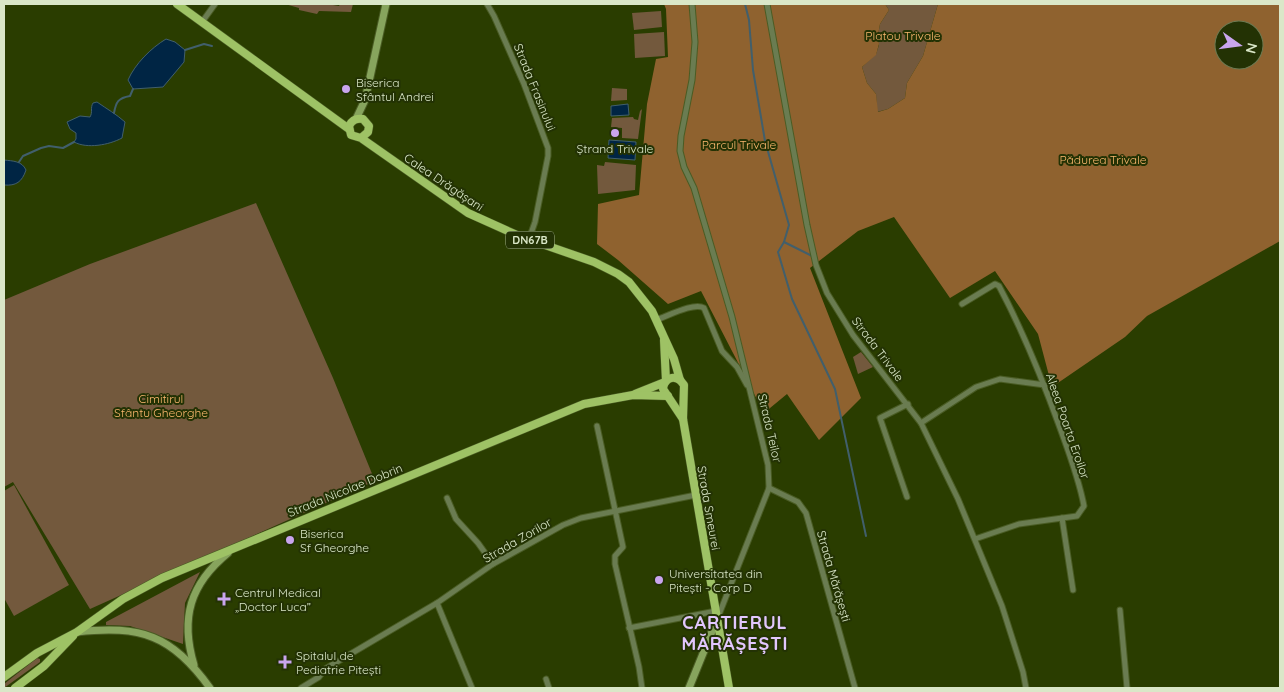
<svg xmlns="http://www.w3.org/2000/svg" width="1284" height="692" viewBox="0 0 1284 692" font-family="Quicksand,sans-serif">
  <rect width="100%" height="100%" fill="#2a3d00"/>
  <g fill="#73593d">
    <path d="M285 4H327L339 6 340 4H353L351 12 319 11 317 14 299 10V8Z"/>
    <path d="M885 4H938L923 56 907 83 905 98 888 109 877 112 876 94 867 83 862 67 876 54 879 45 878 35 880 24 889 10Z"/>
    <path d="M661 11 662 27 634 30 632 13Z"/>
    <path d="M664 32 665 56 635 58 634 34Z"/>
    <path d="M612 88 627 89V100L611 101Z"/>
    <path d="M642 109 638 139 622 138V128L611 127 612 118 633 117 634 119 638 120 640 111Z"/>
    <path d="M605 162 636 165 635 190 598 194 597 165 604 166Z"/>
    <path d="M256 203 333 378 375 481 90 609 13 482 4 487V300L90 264Z"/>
    <path d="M861 352 873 367 858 374 853 357Z"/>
    <path d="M14 485 69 585 14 616 4 598V491Z"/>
    <path d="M200 572 185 603 183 644 130 626 106 625V622Z"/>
    <path d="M37 658 40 659V662L4 688V684Z"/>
  </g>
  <path fill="#8f622f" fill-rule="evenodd" d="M664 4H885L889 10 880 24 878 35 879 44 876 55 862 67 867 83 876 94 878 112 888 109 905 98 907 83 923 56 938 4H1280V241L1147 316 1125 337 1052 387 1038 334 995 271 950 298 894 217 858 231 810 268 861 398 819 440 787 394 764 413 701 291 668 304 618 260 597 244 598 204 639 195 647 104 656 59 668 57 666 9ZM1224 30H1254V60H1224Z"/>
  <g fill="#002544" stroke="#415f6c">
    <path d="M166 39 175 42 185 50 184 62 163 87 133 89 128 80C135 64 151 48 166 39Z"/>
    <path d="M97 102C107 109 116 114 125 122L122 138C109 145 87 149 74 142L76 139V133L70 129 67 122 80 116 90 117C93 112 90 108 93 103Z"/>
    <path d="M628 104 629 115 611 116V106Z"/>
    <path d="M609 140 636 142 635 160 608 158Z"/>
    <path d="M4 160C13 161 22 161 26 170 22 182 16 186 4 185Z"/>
  </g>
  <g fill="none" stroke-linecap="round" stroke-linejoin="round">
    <g stroke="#415f6c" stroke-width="2">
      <path d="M745 4 749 20 753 70 765 141 789 225 784 242 778 252 792 299 835 389 866 536"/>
      <path d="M185 50 204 44 212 46"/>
      <path d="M114 113C116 102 118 98 130 96L133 89"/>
      <path d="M19 162 23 156 41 148 49 146 63 148 74 142"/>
      <path d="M784 242 812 256"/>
    </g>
    <g stroke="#4a5c24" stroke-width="7">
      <g id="street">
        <path d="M487 4 494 16 524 84 548 148V156L535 222 529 239"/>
        <path d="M692 4 695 42 692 80 681 136 680 151 684 167 694 188 732 317 768 465 769 488 718 617"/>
        <path d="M767 4 807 225 816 265 827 293 853 335 921 423 958 499 1002 606 1023 672 1026 688"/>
        <path d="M202 22 215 4"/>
        <path d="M962 304 995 284 999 286C1024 333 1042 378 1060 428 1069 453 1079 479 1084 506L1077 516 1019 524 975 539"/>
        <path d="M656 320C668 316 694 302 704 308L722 351 737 367 747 385"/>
        <path d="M921 423 976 387 1000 379 1045 385"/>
        <path d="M597 426 623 547 615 556V564L639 667 642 688"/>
        <path d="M769 488 798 502 806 513 855 688"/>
        <path d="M907 497 880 418 908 404"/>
        <path d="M447 498 456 519 478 543 493 564"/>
        <path d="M1062 518 1073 590"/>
        <path d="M437 603 472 688"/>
        <path d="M1120 610 1127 688"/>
        <path d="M629 628 716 611"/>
        <path d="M546 679 549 688"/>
        <path d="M301 688 319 677 325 669 437 603 493 564 563 525 581 518 696 495"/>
      </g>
    </g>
    <g stroke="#4a5c24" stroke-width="9">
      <g id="secondary">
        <path d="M356 119 365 100 386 4"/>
        <path d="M77 632C141 625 172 635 210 688"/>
        <path d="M194 665C180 618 190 584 228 553"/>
        <path d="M689 688 717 619"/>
      </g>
    </g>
    <g stroke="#4a5c24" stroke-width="9">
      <g id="primary">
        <path d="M177 4 349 129"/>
        <path d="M361 138 368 132 369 126 363 119C356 118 352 120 349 126L351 135 361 138 468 213 519 236 594 262 618 274 629 282 652 311 674 359 680 380 684 385 683 419 729 688"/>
        <path d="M664 340 666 381"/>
        <path d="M680 380C672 375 664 379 663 389L683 419"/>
        <path d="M635 394 665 382"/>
        <path d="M4 677 37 653 77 632 123 599 162 578 584 404 633 395 668 396"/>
        <path d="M15 688 44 666 73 636"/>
      </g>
    </g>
    <use href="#street" stroke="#6a7c51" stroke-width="5"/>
    <use href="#secondary" stroke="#87a45d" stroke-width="7"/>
    <use href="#primary" stroke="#9ec265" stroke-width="8"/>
  </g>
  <g fill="#c9a5ee" stroke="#233204" stroke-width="2">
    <circle cx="346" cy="89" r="5"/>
    <circle cx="615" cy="133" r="5"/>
    <circle cx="290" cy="540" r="5"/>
    <circle cx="659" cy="580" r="5"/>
    <path d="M221.5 591.5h5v5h5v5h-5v5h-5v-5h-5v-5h5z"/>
    <path d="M282.5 654.5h5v5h5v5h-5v5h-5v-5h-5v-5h5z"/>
  </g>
  <g text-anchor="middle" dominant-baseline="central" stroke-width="4" stroke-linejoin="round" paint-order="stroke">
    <rect fill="#233204" stroke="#a3b18d" stroke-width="1" x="506" y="231.5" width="48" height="17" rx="4"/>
    <g font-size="11" font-weight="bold" fill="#dae7c8">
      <text x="530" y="240">DN67B</text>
    </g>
    <g font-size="12" fill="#fbb76f" stroke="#233204">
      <text x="903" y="35">Platou Trivale</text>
      <text x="739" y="144">Parcul Trivale</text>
      <text x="1103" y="159">Pădurea Trivale</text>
      <text x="161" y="398">Cimitirul<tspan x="161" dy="14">Sfântu Gheorghe</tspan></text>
    </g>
    <g font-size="12" fill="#dae7c8" stroke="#233204" text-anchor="start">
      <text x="356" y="82">Biserica<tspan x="356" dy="14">Sfântul Andrei</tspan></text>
      <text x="615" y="148" text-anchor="middle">Ștrand Trivale</text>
      <text x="300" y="533">Biserica<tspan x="300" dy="14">Sf Gheorghe</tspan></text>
      <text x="669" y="573">Universitatea din<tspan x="669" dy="14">Pitești - Corp D</tspan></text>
      <text x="235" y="592">Centrul Medical<tspan x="235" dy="14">„Doctor Luca”</tspan></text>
      <text x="296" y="655">Spitalul de<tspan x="296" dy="14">Pediatrie Pitești</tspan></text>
    </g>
    <g font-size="12" fill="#dae7c8" stroke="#233204">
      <text transform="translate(535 87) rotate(68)">Strada Frasinului</text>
      <text transform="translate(444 182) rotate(34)">Calea Drăgășani</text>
      <text transform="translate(878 349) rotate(53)">Strada Trivale</text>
      <text transform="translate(1068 426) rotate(71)">Aleea Poarta Eroilor</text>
      <text transform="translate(770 428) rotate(77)">Strada Teilor</text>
      <text transform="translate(345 490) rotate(-22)">Strada Nicolae Dobrin</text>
      <text transform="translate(709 508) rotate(80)">Strada Smeurei</text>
      <text transform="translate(517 540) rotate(-30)">Strada Zorilor</text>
      <text transform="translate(834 576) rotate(74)">Strada Mărășești</text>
    </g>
    <g font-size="18" font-weight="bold" letter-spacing="1" fill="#e2c7fe" stroke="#233204">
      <text x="735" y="622">CARTIERUL<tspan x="735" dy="21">MĂRĂȘEȘTI</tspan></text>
    </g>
  </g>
  <rect width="1284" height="692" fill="none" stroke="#dae7c8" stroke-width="10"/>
  <g transform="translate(1239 45) rotate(104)"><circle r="24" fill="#233204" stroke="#6c7a52"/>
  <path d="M0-4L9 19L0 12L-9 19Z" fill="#c9a5ee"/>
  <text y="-8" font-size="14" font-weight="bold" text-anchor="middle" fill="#dae7c8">N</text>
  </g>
</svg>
